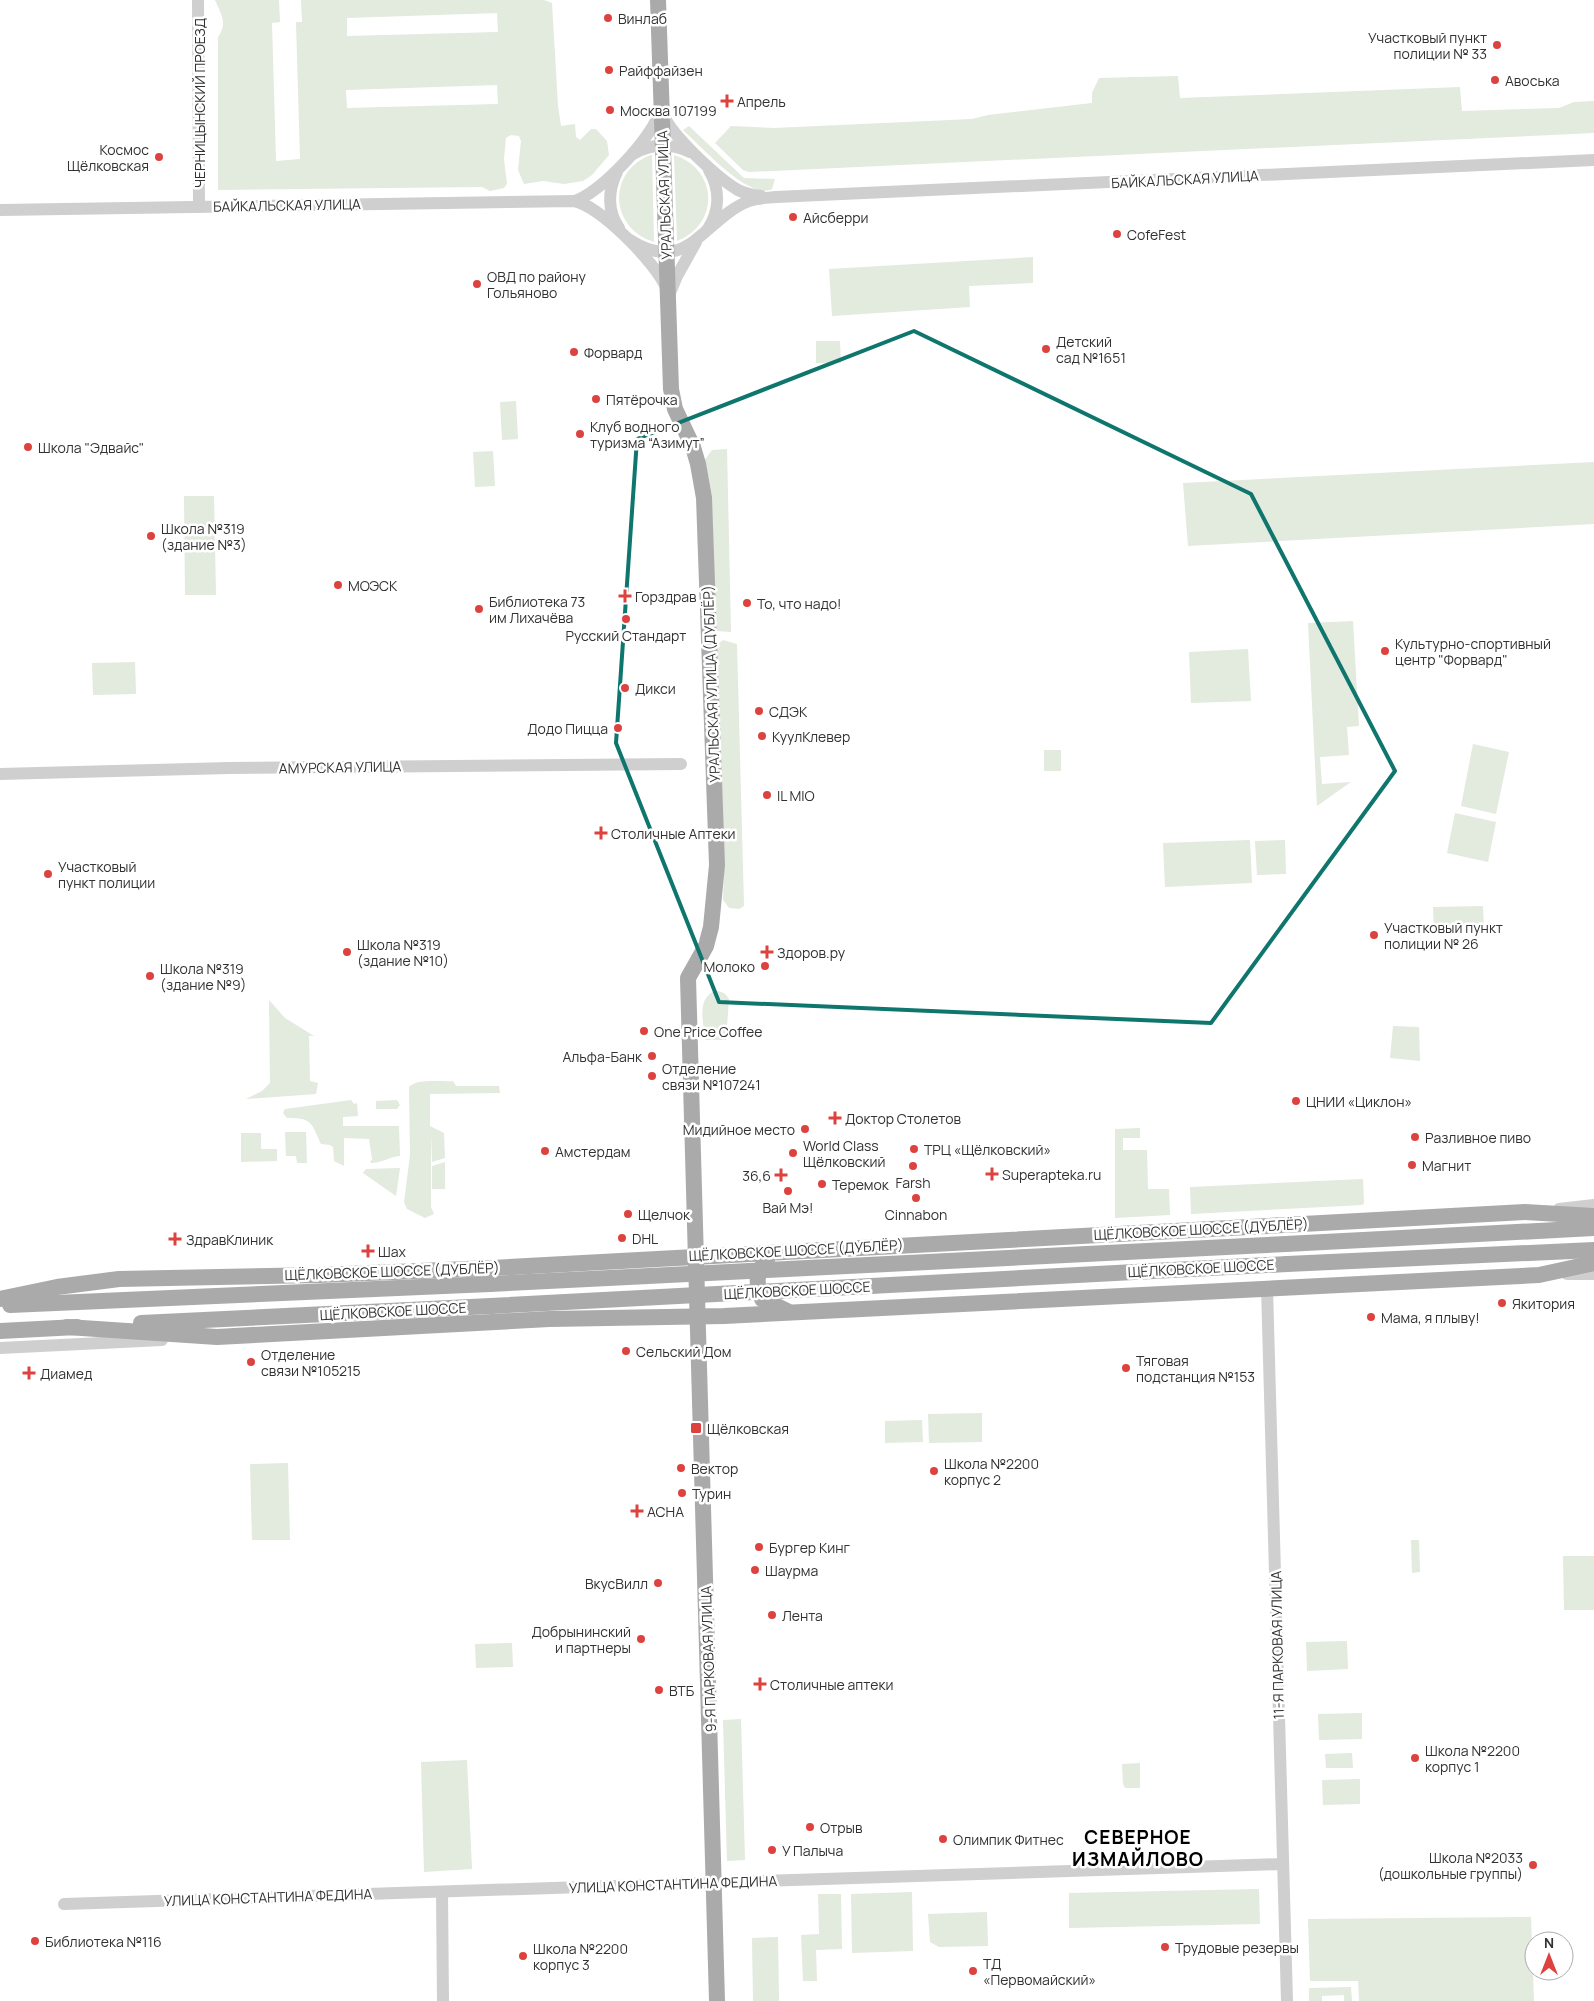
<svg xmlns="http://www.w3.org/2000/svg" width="1594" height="2001" viewBox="0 0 1594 2001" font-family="Manrope,sans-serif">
  <rect width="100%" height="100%" fill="#fff"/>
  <g fill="#e3eade" fill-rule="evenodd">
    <path d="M215 0H279L280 22 272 23 276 161 300 159 296 22H302L301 0H544L552 3 558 106 561 126 575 124 576 137 580 140 591 129H596L607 141 609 155 592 175 583 181 564 184 543 181 524 184 518 170 521 141 519 136 511 135 506 138 504 159 507 184 504 188 490 191 482 187 218 190V37C228 23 221 14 215 0ZM497 13 498 32 347 36V18ZM497 85 498 104 347 108 346 90Z"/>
    <path d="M1178 76 1180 98 1460 87 1462 111 1559 108 1574 102 1594 101V133L749 172 743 170 715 143 731 126 774 128 972 119 988 115 1092 103V93L1099 78Z"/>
    <path d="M689 126 744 178 775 179 772 189C749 201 700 145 683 130Z"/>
    <path d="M651 155H652L654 242C609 228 607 171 651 155Z"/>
    <path d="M674 155C718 169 720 224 677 241Z"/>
    <path d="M1033 257V283L969 286 970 307 832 316 829 269Z"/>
    <path d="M816 341H840L841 363H816Z"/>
    <path d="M516 401 518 439 502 440 500 402Z"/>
    <path d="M727 449 731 632 717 631 704 461 712 450Z"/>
    <path d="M493 451 495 486 475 487 473 452Z"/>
    <path d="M1594 462V524L1188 546 1183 483Z"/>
    <path d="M184 496H214L216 595H185Z"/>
    <path d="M1353 621 1359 726 1347 727 1349 755 1320 757 1322 784 1351 782 1317 806 1308 623Z"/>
    <path d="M723 640 737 644 744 906 739 909 729 908 723 900 724 871 715 651 718 644Z"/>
    <path d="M1248 649 1251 701 1191 703 1189 652Z"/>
    <path d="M135 662 136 694 93 695 92 663Z"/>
    <path d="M1473 744 1509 752 1496 814 1461 806Z"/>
    <rect x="1044" y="750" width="17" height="21"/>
    <path d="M1455 813 1496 822 1488 862 1447 853Z"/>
    <path d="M1250 840 1252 883 1165 887 1163 843Z"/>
    <path d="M1285 840 1286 874 1257 875 1255 841Z"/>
    <path d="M1483 906 1484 932 1434 934 1433 907Z"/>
    <path d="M714 991C721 991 725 992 729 999L726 1040H705C704 1024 696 1000 714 991Z"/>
    <path d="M269 1000 285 1018 314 1036H309L310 1081 318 1083 316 1094 246 1099 262 1091 270 1083Z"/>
    <path d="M1393 1026 1419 1027 1420 1061 1390 1058Z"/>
    <path d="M453 1081 456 1086H499L500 1093 430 1094V1126L444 1133 445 1158 432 1162 431 1132V1207L434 1214 425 1218 407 1209 404 1202 410 1155 409 1087C417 1078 442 1082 453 1081Z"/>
    <path d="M351 1100 354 1104 357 1103 358 1116 343 1117V1126H399L400 1156C388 1157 383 1163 370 1163L372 1159 369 1139 344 1138V1166L334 1161 333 1147 330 1145 321 1144C311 1122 312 1118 287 1118L283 1113 285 1109Z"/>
    <path d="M397 1100 400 1105 397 1109H376V1101Z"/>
    <path d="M1140 1128V1138H1123V1150H1147L1148 1189H1169L1170 1215 1115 1218V1129Z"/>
    <path d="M285 1132H306L307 1163H297L296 1156H286Z"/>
    <path d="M241 1133H261V1149H277V1161L241 1162Z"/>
    <path d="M445 1162V1189H432V1166Z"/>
    <path d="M400 1168 396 1196 363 1173 366 1169Z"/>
    <path d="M1363 1179 1364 1203 1362 1205 1191 1214 1190 1187Z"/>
    <path d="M982 1413V1442L929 1443 928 1414Z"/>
    <path d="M922 1420 923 1442 885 1443V1421Z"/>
    <path d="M288 1463 290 1540H252L250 1464Z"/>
    <path d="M1411 1540H1419L1420 1572 1412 1573Z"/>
    <path d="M1563 1556H1594V1610H1564Z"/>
    <path d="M1347 1641 1348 1669 1307 1671 1306 1642Z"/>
    <path d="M512 1643 513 1667 476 1668 475 1644Z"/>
    <path d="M1362 1713V1739L1319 1740 1318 1714Z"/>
    <path d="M741 1719 745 1860 727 1861 723 1720Z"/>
    <path d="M1352 1753 1353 1768H1326L1325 1754Z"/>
    <path d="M467 1760 472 1869 424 1872 421 1762Z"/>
    <path d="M1140 1763V1788H1125L1123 1784 1122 1764Z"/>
    <path d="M1360 1779V1804L1323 1805 1322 1780Z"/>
    <path d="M1259 1889 1260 1924 1069 1928V1893Z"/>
    <path d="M912 1892 913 1951 852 1953 851 1894Z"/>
    <path d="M818 1894H841L842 1949 816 1950 817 1981H803L801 1935 819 1934Z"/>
    <path d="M987 1912 988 1946 939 1947 930 1942 928 1914Z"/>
    <path d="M1531 1917 1534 2001H1359L1358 1981H1310L1308 1919Z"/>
    <path d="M778 1937 779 2001H753L752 1938Z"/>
    <path d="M1351 1987 1352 2001H1344V1995L1322 1996V2001H1309V1988Z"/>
  </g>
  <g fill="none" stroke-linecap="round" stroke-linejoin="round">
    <g stroke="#cfcfcf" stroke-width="12">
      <path d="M198 0 199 207"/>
      <path d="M663 113C669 134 719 179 738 190 745 194 753 195 761 196"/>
      <path d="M633 154C652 143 671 143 690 152"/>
      <path d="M617 172C608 190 607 211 619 228"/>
      <path d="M574 201C599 195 655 135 660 110"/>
      <path d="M0 210 574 201C599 205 657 264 666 288"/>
      <path d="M708 229C720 210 720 189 709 170"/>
      <path d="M630 240C688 277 703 219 749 201 757 198 767 198 776 197L1594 160"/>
      <path d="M670 293 677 276 696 242"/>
      <path d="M0 774 229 768 681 764"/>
      <path d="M1559 1209 1594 1205"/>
      <path d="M1567 1274H1594"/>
      <path d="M1267 1288 1287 2001"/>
      <path d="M0 1348 162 1340"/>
      <path d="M442 1892 443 2001"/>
      <path d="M64 1904 1282 1864"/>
    </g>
    <g stroke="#aaa" stroke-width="16">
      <path d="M658 0 671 389 675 409 693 447 698 464 704 498 717 865 711 927 706 946 688 978 717 2001"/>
      <path d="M1286 1244 1594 1228"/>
      <path d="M767 1261C755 1272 756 1284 762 1299L787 1311"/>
      <path d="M1287 1264 1594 1250"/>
      <path d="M0 1299 57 1287 119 1279 319 1275 492 1268 1525 1212 1594 1216"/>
      <path d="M10 1305 490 1284"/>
      <path d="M141 1323 491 1306"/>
      <path d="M67 1327 217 1337 549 1319 724 1316 1539 1275 1594 1263"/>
      <path d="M0 1331 77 1327"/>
    </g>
    <g stroke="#aaa" stroke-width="16">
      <path d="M490 1284 1286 1244"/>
      <path d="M491 1306 1287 1264"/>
    </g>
  </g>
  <path fill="none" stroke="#0f766e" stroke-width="4" stroke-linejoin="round" d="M914 331 1251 494 1395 771 1211 1023 719 1002 616 743 637 439Z"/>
  <g fill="#dd423f" stroke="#fff" stroke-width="2">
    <circle cx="608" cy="18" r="5"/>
    <circle cx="1497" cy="45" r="5"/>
    <circle cx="609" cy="70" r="5"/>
    <circle cx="1495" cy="80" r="5"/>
    <path d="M724.5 93.5h5v5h5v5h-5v5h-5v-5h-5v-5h5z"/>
    <circle cx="610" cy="110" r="5"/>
    <circle cx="159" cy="157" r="5"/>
    <circle cx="793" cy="217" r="5"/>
    <circle cx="1117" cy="234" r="5"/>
    <circle cx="477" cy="284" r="5"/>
    <circle cx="1046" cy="349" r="5"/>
    <circle cx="574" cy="352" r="5"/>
    <circle cx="596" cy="399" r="5"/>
    <circle cx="580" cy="434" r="5"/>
    <circle cx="28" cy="447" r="5"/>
    <circle cx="151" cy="536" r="5"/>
    <circle cx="338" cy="585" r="5"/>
    <path d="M622.5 588.5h5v5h5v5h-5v5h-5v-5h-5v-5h5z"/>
    <circle cx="747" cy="603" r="5"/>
    <circle cx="479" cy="609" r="5"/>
    <circle cx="626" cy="619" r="5"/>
    <circle cx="1385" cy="651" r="5"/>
    <circle cx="625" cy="688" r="5"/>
    <circle cx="759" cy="711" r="5"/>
    <circle cx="618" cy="728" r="5"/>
    <circle cx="762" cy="736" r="5"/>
    <circle cx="767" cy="795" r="5"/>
    <path d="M598.5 825.5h5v5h5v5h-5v5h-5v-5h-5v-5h5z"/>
    <circle cx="48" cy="874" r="5"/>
    <circle cx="1374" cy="935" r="5"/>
    <circle cx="347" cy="952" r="5"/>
    <path d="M764.5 944.5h5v5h5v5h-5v5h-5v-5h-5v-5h5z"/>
    <circle cx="765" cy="966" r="5"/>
    <circle cx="150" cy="976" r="5"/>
    <circle cx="644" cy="1031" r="5"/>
    <circle cx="652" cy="1056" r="5"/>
    <circle cx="652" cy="1076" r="5"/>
    <circle cx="1296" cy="1101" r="5"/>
    <path d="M832.5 1110.5h5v5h5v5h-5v5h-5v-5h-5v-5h5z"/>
    <circle cx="805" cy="1129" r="5"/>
    <circle cx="1415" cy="1137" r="5"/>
    <circle cx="914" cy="1149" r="5"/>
    <circle cx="545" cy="1151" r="5"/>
    <circle cx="793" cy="1153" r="5"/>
    <circle cx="1412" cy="1165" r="5"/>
    <circle cx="913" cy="1166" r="5"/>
    <path d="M989.5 1166.5h5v5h5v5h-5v5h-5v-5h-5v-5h5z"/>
    <path d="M778.5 1167.5h5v5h5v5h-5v5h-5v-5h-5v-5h5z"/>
    <circle cx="822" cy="1184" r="5"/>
    <circle cx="788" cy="1191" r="5"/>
    <circle cx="916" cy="1198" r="5"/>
    <circle cx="628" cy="1214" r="5"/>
    <circle cx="622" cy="1238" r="5"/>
    <path d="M172.5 1231.5h5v5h5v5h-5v5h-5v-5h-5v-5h5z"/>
    <path d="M365.5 1243.5h5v5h5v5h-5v5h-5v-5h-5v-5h5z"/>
    <circle cx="1502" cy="1303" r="5"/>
    <circle cx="1371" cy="1317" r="5"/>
    <circle cx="626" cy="1351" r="5"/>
    <circle cx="251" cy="1362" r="5"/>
    <circle cx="1126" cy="1368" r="5"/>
    <path d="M26.5 1365.5h5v5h5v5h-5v5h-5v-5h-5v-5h5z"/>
    <rect x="690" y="1422" width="12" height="12" rx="2.5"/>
    <circle cx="681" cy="1468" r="5"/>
    <circle cx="934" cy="1471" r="5"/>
    <circle cx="682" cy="1493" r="5"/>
    <path d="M634.5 1503.5h5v5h5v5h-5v5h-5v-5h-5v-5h5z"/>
    <circle cx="759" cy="1547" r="5"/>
    <circle cx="755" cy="1570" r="5"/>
    <circle cx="658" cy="1583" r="5"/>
    <circle cx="772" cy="1615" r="5"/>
    <circle cx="641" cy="1639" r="5"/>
    <path d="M757.5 1676.5h5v5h5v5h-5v5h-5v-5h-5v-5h5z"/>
    <circle cx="659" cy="1690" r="5"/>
    <circle cx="1415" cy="1758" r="5"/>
    <circle cx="810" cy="1827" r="5"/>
    <circle cx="943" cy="1839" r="5"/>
    <circle cx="772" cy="1850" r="5"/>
    <circle cx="1533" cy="1865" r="5"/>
    <circle cx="35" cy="1941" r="5"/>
    <circle cx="1165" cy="1947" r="5"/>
    <circle cx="523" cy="1956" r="5"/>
    <circle cx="973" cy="1971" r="5"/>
  </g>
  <g text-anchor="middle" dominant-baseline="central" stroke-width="5" stroke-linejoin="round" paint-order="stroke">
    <g font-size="14" fill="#323232" stroke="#fff" text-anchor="start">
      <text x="618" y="18">Винлаб</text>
      <text x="1487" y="37" text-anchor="end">Участковый пункт<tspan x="1487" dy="16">полиции № 33</tspan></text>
      <text x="619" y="70">Райффайзен</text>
      <text x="1505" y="80">Авоська</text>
      <text x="737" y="101">Апрель</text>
      <text x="620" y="110">Москва 107199</text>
      <text x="149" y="149" text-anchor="end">Космос<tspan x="149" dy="16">Щёлковская</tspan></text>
      <text x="803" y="217">Айсберри</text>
      <text x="1127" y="234">CofeFest</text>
      <text x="487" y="276">ОВД по району<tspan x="487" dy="16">Гольяново</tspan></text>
      <text x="1056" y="341">Детский<tspan x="1056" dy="16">сад №1651</tspan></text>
      <text x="584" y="352">Форвард</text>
      <text x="606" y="399">Пятёрочка</text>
      <text x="590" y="426">Клуб водного<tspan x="590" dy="16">туризма “Азимут”</tspan></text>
      <text x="38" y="447">Школа "Эдвайс"</text>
      <text x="161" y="528">Школа №319<tspan x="161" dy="16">(здание №3)</tspan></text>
      <text x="348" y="585">МОЭСК</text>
      <text x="635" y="596">Горздрав</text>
      <text x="489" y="601">Библиотека 73<tspan x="489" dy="16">им Лихачёва</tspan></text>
      <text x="757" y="603">То, что надо!</text>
      <text x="626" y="635" text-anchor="middle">Русский Стандарт</text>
      <text x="1395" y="643">Культурно-спортивный<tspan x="1395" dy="16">центр "Форвард"</tspan></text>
      <text x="635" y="688">Дикси</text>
      <text x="769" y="711">СДЭК</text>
      <text x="608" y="728" text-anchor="end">Додо Пицца</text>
      <text x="772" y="736">КуулКлевер</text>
      <text x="777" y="795">IL MIO</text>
      <text x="611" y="833">Столичные Аптеки</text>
      <text x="58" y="866">Участковый<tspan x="58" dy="16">пункт полиции</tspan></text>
      <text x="1384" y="927">Участковый пункт<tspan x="1384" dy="16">полиции № 26</tspan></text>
      <text x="357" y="944">Школа №319<tspan x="357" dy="16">(здание №10)</tspan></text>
      <text x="777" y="952">Здоров.ру</text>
      <text x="755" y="966" text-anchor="end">Молоко</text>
      <text x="160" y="968">Школа №319<tspan x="160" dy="16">(здание №9)</tspan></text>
      <text x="654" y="1031">One Price Coffee</text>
      <text x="642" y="1056" text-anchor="end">Альфа-Банк</text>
      <text x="662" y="1068">Отделение<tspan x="662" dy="16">связи №107241</tspan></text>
      <text x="1306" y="1101">ЦНИИ «Циклон»</text>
      <text x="845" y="1118">Доктор Столетов</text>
      <text x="795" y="1129" text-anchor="end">Мидийное место</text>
      <text x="1425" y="1137">Разливное пиво</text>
      <text x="803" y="1145">World Class<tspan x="803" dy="16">Щёлковский</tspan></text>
      <text x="924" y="1149">ТРЦ «Щёлковский»</text>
      <text x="555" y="1151">Амстердам</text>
      <text x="1422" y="1165">Магнит</text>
      <text x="1002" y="1174">Superapteka.ru</text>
      <text x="771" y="1175" text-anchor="end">36,6</text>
      <text x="913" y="1182" text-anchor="middle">Farsh</text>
      <text x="832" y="1184">Теремок</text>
      <text x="788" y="1207" text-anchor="middle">Вай Мэ!</text>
      <text x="638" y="1214">Щелчок</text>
      <text x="916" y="1214" text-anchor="middle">Cinnabon</text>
      <text x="632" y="1238">DHL</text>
      <text x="186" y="1239">ЗдравКлиник</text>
      <text x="378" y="1251">Шах</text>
      <text x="1512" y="1303">Якитория</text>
      <text x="1381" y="1317">Мама, я плыву!</text>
      <text x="636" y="1351">Сельский Дом</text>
      <text x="261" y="1354">Отделение<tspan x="261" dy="16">связи №105215</tspan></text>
      <text x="1136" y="1360">Тяговая<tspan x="1136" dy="16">подстанция №153</tspan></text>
      <text x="40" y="1373">Диамед</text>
      <text x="707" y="1428">Щёлковская</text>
      <text x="944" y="1463">Школа №2200<tspan x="944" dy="16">корпус 2</tspan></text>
      <text x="691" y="1468">Вектор</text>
      <text x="692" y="1493">Турин</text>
      <text x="647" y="1511">АСНА</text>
      <text x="769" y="1547">Бургер Кинг</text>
      <text x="765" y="1570">Шаурма</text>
      <text x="648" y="1583" text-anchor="end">ВкусВилл</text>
      <text x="782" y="1615">Лента</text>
      <text x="631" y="1631" text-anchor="end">Добрынинский<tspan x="631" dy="16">и партнеры</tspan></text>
      <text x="770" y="1684">Столичные аптеки</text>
      <text x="669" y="1690">ВТБ</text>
      <text x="1425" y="1750">Школа №2200<tspan x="1425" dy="16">корпус 1</tspan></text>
      <text x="820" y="1827">Отрыв</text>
      <text x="953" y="1839">Олимпик Фитнес</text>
      <text x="782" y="1850">У Палыча</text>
      <text x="1523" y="1857" text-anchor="end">Школа №2033<tspan x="1523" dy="16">(дошкольные группы)</tspan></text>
      <text x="45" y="1941">Библиотека №116</text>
      <text x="1175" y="1947">Трудовые резервы</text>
      <text x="533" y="1948">Школа №2200<tspan x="533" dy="16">корпус 3</tspan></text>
      <text x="983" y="1963">ТД<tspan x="983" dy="16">«Первомайский»</tspan></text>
    </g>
    <g font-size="14" fill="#323232" stroke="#fff">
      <text transform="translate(199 103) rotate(-90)">ЧЕРНИЦЫНСКИЙ ПРОЕЗД</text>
      <text transform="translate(1185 179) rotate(-3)">БАЙКАЛЬСКАЯ УЛИЦА</text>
      <text transform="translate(664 195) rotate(-92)">УРАЛЬСКАЯ УЛИЦА</text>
      <text transform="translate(287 205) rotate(-1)">БАЙКАЛЬСКАЯ УЛИЦА</text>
      <text transform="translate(711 684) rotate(-92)">УРАЛЬСКАЯ УЛИЦА (ДУБЛЁР)</text>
      <text transform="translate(340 767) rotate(-1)">АМУРСКАЯ УЛИЦА</text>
      <text transform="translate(1201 1229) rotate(-3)">ЩЁЛКОВСКОЕ ШОССЕ (ДУБЛЁР)</text>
      <text transform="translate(796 1250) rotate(-3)">ЩЁЛКОВСКОЕ ШОССЕ (ДУБЛЁР)</text>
      <text transform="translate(1201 1268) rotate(-3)">ЩЁЛКОВСКОЕ ШОССЕ</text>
      <text transform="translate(392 1271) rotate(-2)">ЩЁЛКОВСКОЕ ШОССЕ (ДУБЛЁР)</text>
      <text transform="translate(797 1290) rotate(-3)">ЩЁЛКОВСКОЕ ШОССЕ</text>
      <text transform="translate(393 1311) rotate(-3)">ЩЁЛКОВСКОЕ ШОССЕ</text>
      <text transform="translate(1277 1645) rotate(-91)">11-Я ПАРКОВАЯ УЛИЦА</text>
      <text transform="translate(708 1659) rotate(-92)">9-Я ПАРКОВАЯ УЛИЦА</text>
      <text transform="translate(673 1884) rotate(-2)">УЛИЦА КОНСТАНТИНА ФЕДИНА</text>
      <text transform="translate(268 1897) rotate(-2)">УЛИЦА КОНСТАНТИНА ФЕДИНА</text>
    </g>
    <g font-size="19" font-weight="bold" letter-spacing="1" fill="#000" stroke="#fff">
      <text x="1138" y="1837">СЕВЕРНОЕ<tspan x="1138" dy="22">ИЗМАЙЛОВО</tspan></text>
    </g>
  </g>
  <g transform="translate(1549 1956)"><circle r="24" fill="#ffffff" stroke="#adadad"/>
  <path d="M0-4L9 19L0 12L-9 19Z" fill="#dd423f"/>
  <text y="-8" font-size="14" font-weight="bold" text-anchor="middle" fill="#323232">N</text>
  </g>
</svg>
